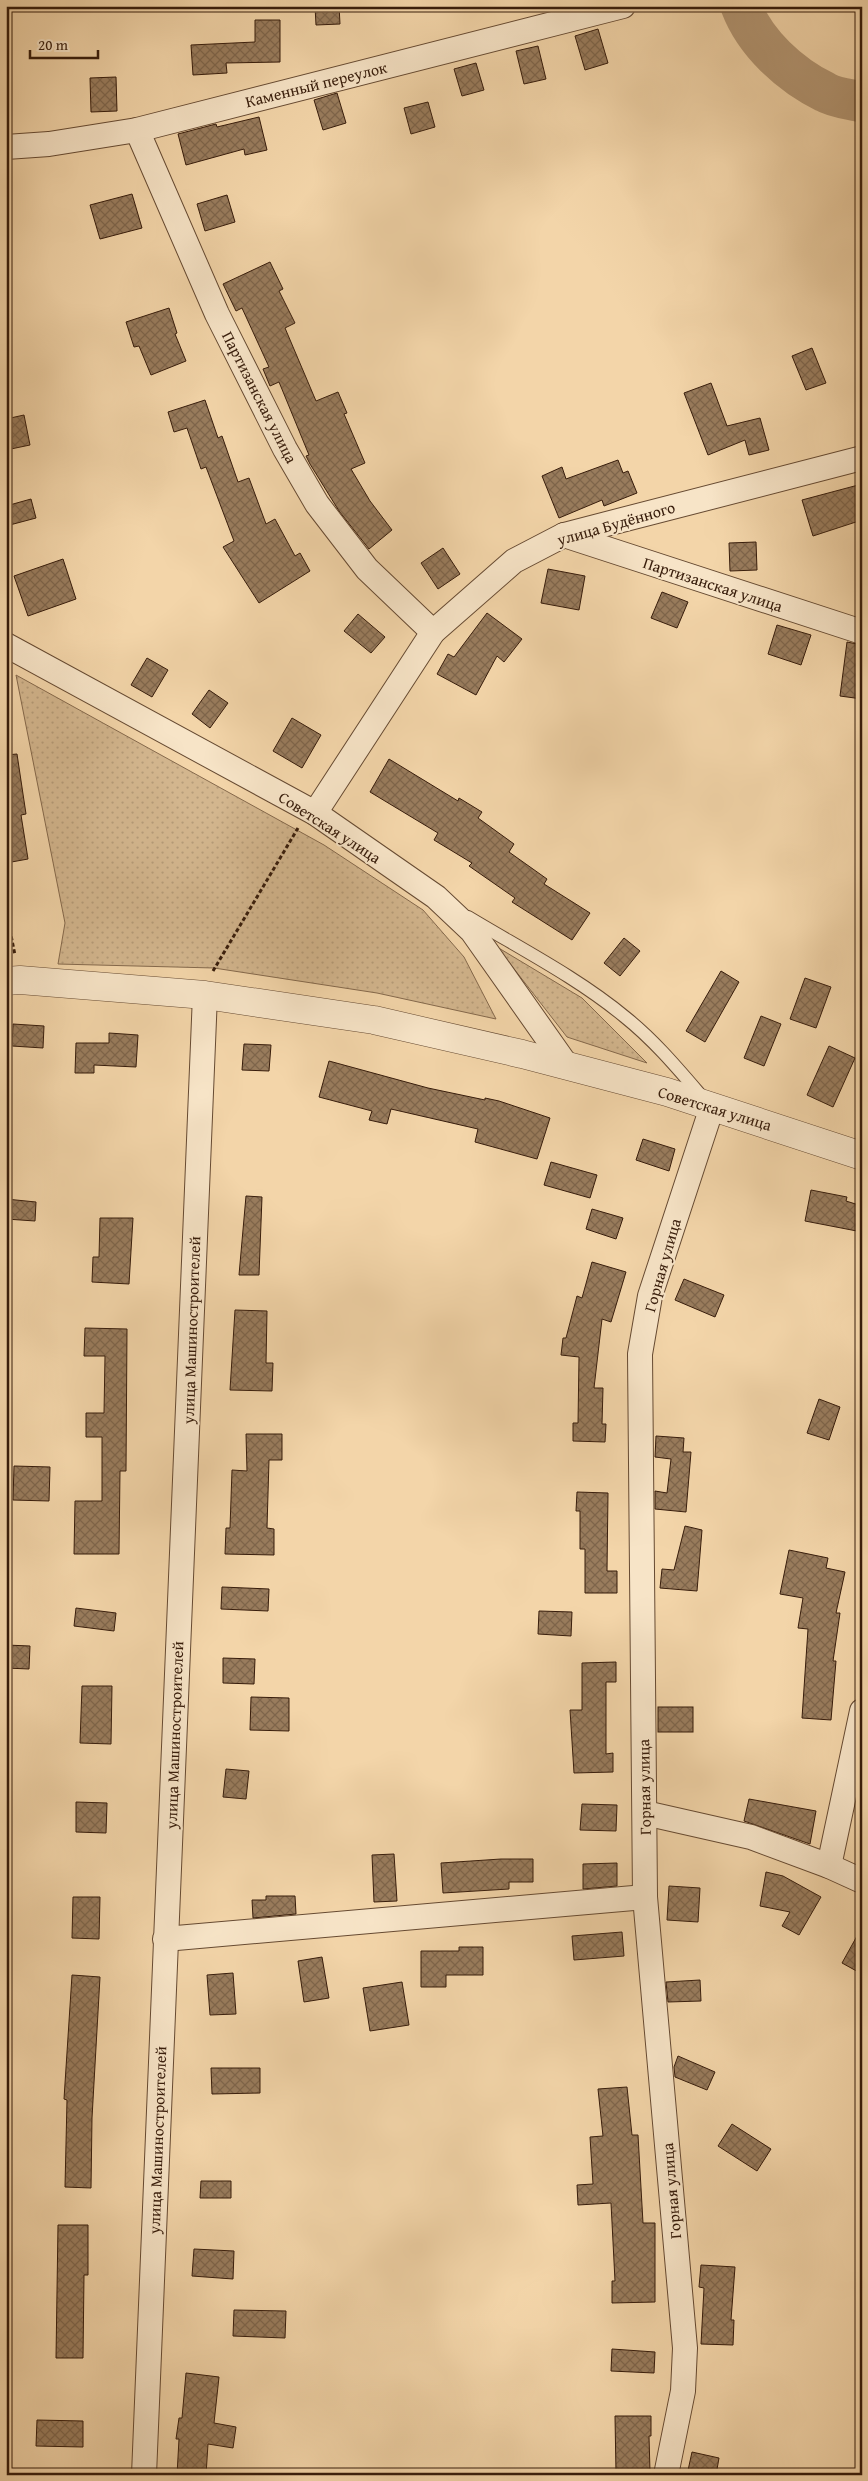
<svg xmlns="http://www.w3.org/2000/svg" width="868" height="2481" viewBox="0 0 868 2481" font-family="'Gentium Book Plus',serif">
  <defs>
    <pattern id="grass-dots" width="8" height="8" patternUnits="userSpaceOnUse" patternTransform="scale(1.25)"><rect width="8" height="8" fill="#d3b68e"/><path d="M2 2h.1M6 6h.1" fill="none" stroke="#b69c79" stroke-width="1.8" stroke-linecap="round"/></pattern>
    <pattern id="building-cross-hatch" width="8" height="8" patternUnits="userSpaceOnUse" patternTransform="scale(1.25)"><rect width="8" height="8" fill="#997c5d"/><path d="M0 0l8 8M0 8l8-8" fill="none" stroke="#7e654b"/></pattern>
  </defs>
  <rect width="100%" height="100%" fill="#f3d5a9"/>
  <filter id="stains"><feTurbulence type="fractalNoise" baseFrequency=".004" numOctaves="4"/><feColorMatrix values="0 0 0 0 .2 0 0 0 0 .09 0 0 0 0 .02 0 0 0 .5 -.17"/></filter>
  <radialGradient id="worn" r=".72"><stop offset=".6" stop-color="#630" stop-opacity="0"/><stop offset="1" stop-color="#630" stop-opacity=".3"/></radialGradient>
  <g fill="url(#grass-dots)" stroke="#85694c">
    <path d="M16 675 324 845 423 910 464 957 496 1019 377 993 214 968 58 964 65 923Z"/>
    <path d="M497 947 582 998 647 1063 567 1037Z"/>
  </g>
  <g fill="none" stroke-linecap="round" stroke-linejoin="round">
    <path stroke="#b39673" stroke-width="41" d="M741 6C755 43 790 75 825 92 835 98 850 99 862 102"/>
  </g>
  <g fill="url(#building-cross-hatch)" stroke="#371c0b">
    <path d="M315 6H339L340 24 316 25Z"/>
    <path d="M255 20H280V62L226 63 227 73 193 75 191 45 255 42Z"/>
    <path d="M598 29 608 63 585 70 575 36Z"/>
    <path d="M538 46 546 79 524 84 516 51Z"/>
    <path d="M476 63 484 90 462 96 454 69Z"/>
    <path d="M116 77 117 111 91 112 90 78Z"/>
    <path d="M337 93 346 123 323 130 314 100Z"/>
    <path d="M428 102 435 127 411 134 404 108Z"/>
    <path d="M259 117 267 150 245 155 244 149 186 165 178 134 216 124 217 127Z"/>
    <path d="M132 194 142 228 100 239 90 205Z"/>
    <path d="M227 195 235 222 205 231 197 204Z"/>
    <path d="M270 262 283 289 279 291 295 323 285 328 316 401 338 392 347 413 344 414 365 463 351 469 370 501 392 530 369 549 339 511 310 464 306 456 309 455 279 382 270 386 263 369 269 367 242 308 236 311 223 284Z"/>
    <path d="M169 308 177 333 175 334 186 361 151 375 139 346 134 347 126 322Z"/>
    <path d="M812 348 826 383 806 390 792 356Z"/>
    <path d="M711 383 727 426 760 418 769 450 749 455 745 440 708 455 684 393Z"/>
    <path d="M205 400 218 438 222 436 238 482 249 478 266 524 275 519 295 556 300 553 310 571 259 603 223 547 234 541 206 467 201 469 187 428 174 432 168 412Z"/>
    <path d="M24 415 30 445 6 450V419Z"/>
    <path d="M618 460 623 473 628 471 637 493 604 506 602 500 559 518 542 476 562 467 566 479Z"/>
    <path d="M862 484V520L813 536 802 500Z"/>
    <path d="M31 499 36 518 6 526V506Z"/>
    <path d="M756 542 757 570 730 571 729 543Z"/>
    <path d="M443 548 460 574 438 589 421 563Z"/>
    <path d="M63 559 76 599 28 616 14 576Z"/>
    <path d="M548 569 585 576 579 610 541 603Z"/>
    <path d="M662 592 688 602 677 628 651 618Z"/>
    <path d="M487 613 522 639 504 662 497 656 476 695 437 674 448 654 454 657Z"/>
    <path d="M358 614 385 637 371 653 344 631Z"/>
    <path d="M777 625 811 635 801 665 768 654Z"/>
    <path d="M847 642 862 645V699L840 696Z"/>
    <path d="M147 658 168 670 152 697 131 685Z"/>
    <path d="M209 690 228 703 210 728 192 714Z"/>
    <path d="M292 718 321 735 302 768 273 751Z"/>
    <path d="M17 754 26 814 21 815 28 859 6 863V755Z"/>
    <path d="M389 759 458 801 459 798 482 812 478 818 514 844 509 852 547 879 544 884 590 913 572 940 512 902 515 898 469 866 472 863 434 840 438 833 370 792Z"/>
    <path d="M624 938 640 951 620 976 604 963Z"/>
    <path d="M721 971 739 982 705 1042 686 1031Z"/>
    <path d="M805 978 831 987 816 1028 790 1019Z"/>
    <path d="M761 1016 781 1024 764 1066 744 1058Z"/>
    <path d="M13 1024 44 1026 43 1048 12 1046Z"/>
    <path d="M109 1033 138 1035 136 1067 94 1065V1073H75L76 1043H109Z"/>
    <path d="M244 1044 271 1045 269 1071 242 1070Z"/>
    <path d="M829 1046 855 1058 833 1107 807 1095Z"/>
    <path d="M329 1061 428 1088 485 1100V1098L499 1101 550 1118 537 1159 475 1142 478 1129 391 1109 387 1124 369 1120 372 1111 319 1097Z"/>
    <path d="M643 1139 675 1149 669 1171 636 1160Z"/>
    <path d="M551 1162 597 1175 590 1198 544 1185Z"/>
    <path d="M811 1190 847 1197 846 1201 862 1206V1232L805 1221Z"/>
    <path d="M246 1196 262 1197 259 1275H239Z"/>
    <path d="M6 1199 36 1202 35 1221 6 1219Z"/>
    <path d="M592 1209 623 1218 616 1239 586 1229Z"/>
    <path d="M100 1218H133L129 1284 92 1282 93 1257H99Z"/>
    <path d="M592 1262 626 1272 611 1322 602 1319 594 1388H603L602 1424H606L605 1442 573 1441V1423H578L579 1357 561 1355 563 1338H566L577 1296 582 1298Z"/>
    <path d="M684 1279 724 1295 715 1317 675 1300Z"/>
    <path d="M235 1310 267 1311 266 1363H273L272 1391 230 1390Z"/>
    <path d="M85 1328 127 1329 126 1471H120L119 1554H74L75 1501H102V1437H86V1413H104L105 1356H84Z"/>
    <path d="M819 1399 840 1407 829 1440 807 1433Z"/>
    <path d="M246 1434H282V1460H269L267 1528 274 1529V1555L225 1554 226 1528H230L232 1470 247 1471Z"/>
    <path d="M656 1436 684 1438 683 1452H691L686 1512 655 1509V1491L667 1493 671 1459 655 1457Z"/>
    <path d="M14 1466 50 1467 49 1501 13 1500Z"/>
    <path d="M577 1492 608 1493 607 1571H617V1593H585V1549H580V1511H576Z"/>
    <path d="M685 1526 702 1530 697 1591 660 1588 662 1569 674 1570Z"/>
    <path d="M789 1550 828 1558 826 1568 845 1572 836 1613H840L833 1661H836L831 1720 802 1718 808 1629 798 1628 803 1598 780 1594Z"/>
    <path d="M222 1587 269 1589 268 1611 221 1609Z"/>
    <path d="M76 1608 116 1613 114 1631 74 1626Z"/>
    <path d="M539 1611 572 1612 571 1636 538 1634Z"/>
    <path d="M6 1645 30 1646 29 1669 6 1668Z"/>
    <path d="M223 1658 255 1659 254 1684 223 1683Z"/>
    <path d="M616 1662V1682H606V1754L613 1753V1772L574 1773 570 1710H582V1663Z"/>
    <path d="M82 1686H112L111 1744 80 1743Z"/>
    <path d="M251 1697 289 1698V1731L250 1730Z"/>
    <rect x="658" y="1707" width="35" height="25"/>
    <path d="M226 1769 249 1771 246 1799 223 1797Z"/>
    <path d="M749 1799 816 1811 810 1844 744 1821Z"/>
    <path d="M76 1802 107 1803 106 1833 76 1832Z"/>
    <path d="M582 1804 617 1805 616 1831 580 1830Z"/>
    <path d="M394 1854 397 1901 374 1902 372 1855Z"/>
    <path d="M501 1859H533V1882H509V1889L443 1893 441 1863Z"/>
    <path d="M617 1863V1886L583 1889V1864Z"/>
    <path d="M766 1872 783 1876 821 1897 799 1935 782 1926 790 1912 760 1906Z"/>
    <path d="M669 1886 700 1888 698 1922 667 1920Z"/>
    <path d="M266 1896H295L296 1914 253 1918 252 1900H266Z"/>
    <path d="M73 1897H100L99 1939 72 1938Z"/>
    <path d="M862 1927V1974L842 1963Z"/>
    <path d="M622 1932 624 1956 574 1960 572 1936Z"/>
    <path d="M459 1947H483V1975H446V1987H421V1951H459Z"/>
    <path d="M322 1957 329 1998 304 2002 298 1961Z"/>
    <path d="M233 1973 236 2014 210 2015 207 1975Z"/>
    <path d="M72 1975 100 1977 92 2118 91 2188 65 2187 67 2100 64 2099Z"/>
    <path d="M700 1980 701 2001 668 2002 666 1982Z"/>
    <path d="M402 1982 409 2025 370 2031 363 1988Z"/>
    <path d="M678 2056 715 2072 707 2090 675 2077 674 2067Z"/>
    <path d="M211 2068H260V2093L212 2094Z"/>
    <path d="M627 2087 632 2135H638L643 2223H655V2302L612 2303V2281H615L611 2203 578 2205 577 2185 593 2184 590 2137 603 2136 598 2089Z"/>
    <path d="M732 2124 771 2149 757 2171 718 2146Z"/>
    <path d="M201 2181H231V2198H200Z"/>
    <path d="M58 2225H88V2275H84L83 2358H56Z"/>
    <path d="M194 2249 234 2251 233 2279 192 2276Z"/>
    <path d="M701 2265 735 2267 731 2320H734L733 2345 701 2344 704 2288 699 2287Z"/>
    <path d="M234 2310 286 2311 285 2338 233 2336Z"/>
    <path d="M612 2349 655 2352 654 2373 611 2371Z"/>
    <path d="M186 2373 219 2377 214 2423 236 2427 233 2448 208 2444 206 2475H177L179 2439H176L179 2418H182Z"/>
    <path d="M615 2416H651V2436H649L650 2472 616 2473Z"/>
    <path d="M37 2420 83 2421V2447L36 2446Z"/>
    <path d="M692 2452 719 2458 716 2475H687Z"/>
  </g>
  <g fill="none" stroke-linecap="round" stroke-linejoin="round">
    <g stroke="#664a32" stroke-width="14">
      <path id="service" d="M468 917C521 949 578 978 625 1017 655 1041 679 1070 704 1099"/>
    </g>
    <g stroke="#664a32" stroke-width="26">
      <g id="minor">
        <path d="M137 130 217 314 285 449 317 504 367 569 433 632"/>
        <path d="M6 147 49 144 137 130 623 6"/>
        <path d="M564 535 862 632"/>
        <path d="M6 645 315 813 436 897 472 931 567 1066"/>
        <path d="M315 813 433 632 514 561 564 535 862 458"/>
        <path d="M645 1813 751 1837 829 1866 862 1881"/>
        <path d="M829 1866 862 1711"/>
        <path d="M165 1939 645 1897"/>
        <path d="M144 2475 205 995"/>
        <path d="M666 2475 683 2391 685 2348 645 1897 640 1354 650 1296 712 1107"/>
      </g>
    </g>
    <g stroke="#664a32" stroke-width="29">
      <path id="tertiary" d="M6 981 20 980 205 995 374 1020 522 1054 667 1092 862 1156"/>
    </g>
    <g stroke="#371c0b" stroke-width="3" stroke-dasharray="4 2.5" stroke-linecap="butt">
      <path d="M6 911 15 955"/>
      <path d="M213 971 298 828"/>
    </g>
    <use href="#service" stroke="#f7e4c7" stroke-width="12"/>
    <use href="#minor" stroke="#f7e4c7" stroke-width="24"/>
    <use href="#tertiary" stroke="#f7e4c7" stroke-width="28"/>
  </g>
  <g text-anchor="middle" dominant-baseline="central" stroke-width="4" stroke-linejoin="round" paint-order="stroke">
    <g font-size="16" fill="#371c0b" stroke="#f7e4c7">
      <text transform="translate(316 84) rotate(-14)">Каменный переулок</text>
      <text transform="translate(260 397) rotate(63)">Партизанская улица</text>
      <text transform="translate(616 523) rotate(-16)">улица Будённого</text>
      <text transform="translate(713 584) rotate(18)">Партизанская улица</text>
      <text transform="translate(330 827) rotate(33)">Советская улица</text>
      <text transform="translate(715 1108) rotate(17)">Советская улица</text>
      <text transform="translate(662 1265) rotate(-74)">Горная улица</text>
      <text transform="translate(191 1330) rotate(-88)">улица Машиностроителей</text>
      <text transform="translate(174 1735) rotate(-88)">улица Машиностроителей</text>
      <text transform="translate(644 1787) rotate(-91)">Горная улица</text>
      <text transform="translate(157 2140) rotate(-88)">улица Машиностроителей</text>
      <text transform="translate(671 2191) rotate(-95)">Горная улица</text>
    </g>
  </g>
  <rect width="868" height="2481" fill="none" stroke="#f3d5a9" stroke-width="25"/>
  <rect x="8" y="8" width="853" height="2466" fill="none" stroke="#371c0b" stroke-width="2.5"/>
  <rect x="12" y="12" width="843" height="2456" fill="none" stroke="#371c0b"/>
  <path d="M30 50v8h68v-8" fill="none" stroke="#371c0b" stroke-width="2.5"/>
  <text x="38" y="50" font-size="15" fill="#371c0b" stroke="#f7e4c7" stroke-width="4" paint-order="stroke">20 m</text>
  <rect width="100%" height="100%" filter="url(#stains)"/>
  <rect width="100%" height="100%" fill="url(#worn)"/>
</svg>
